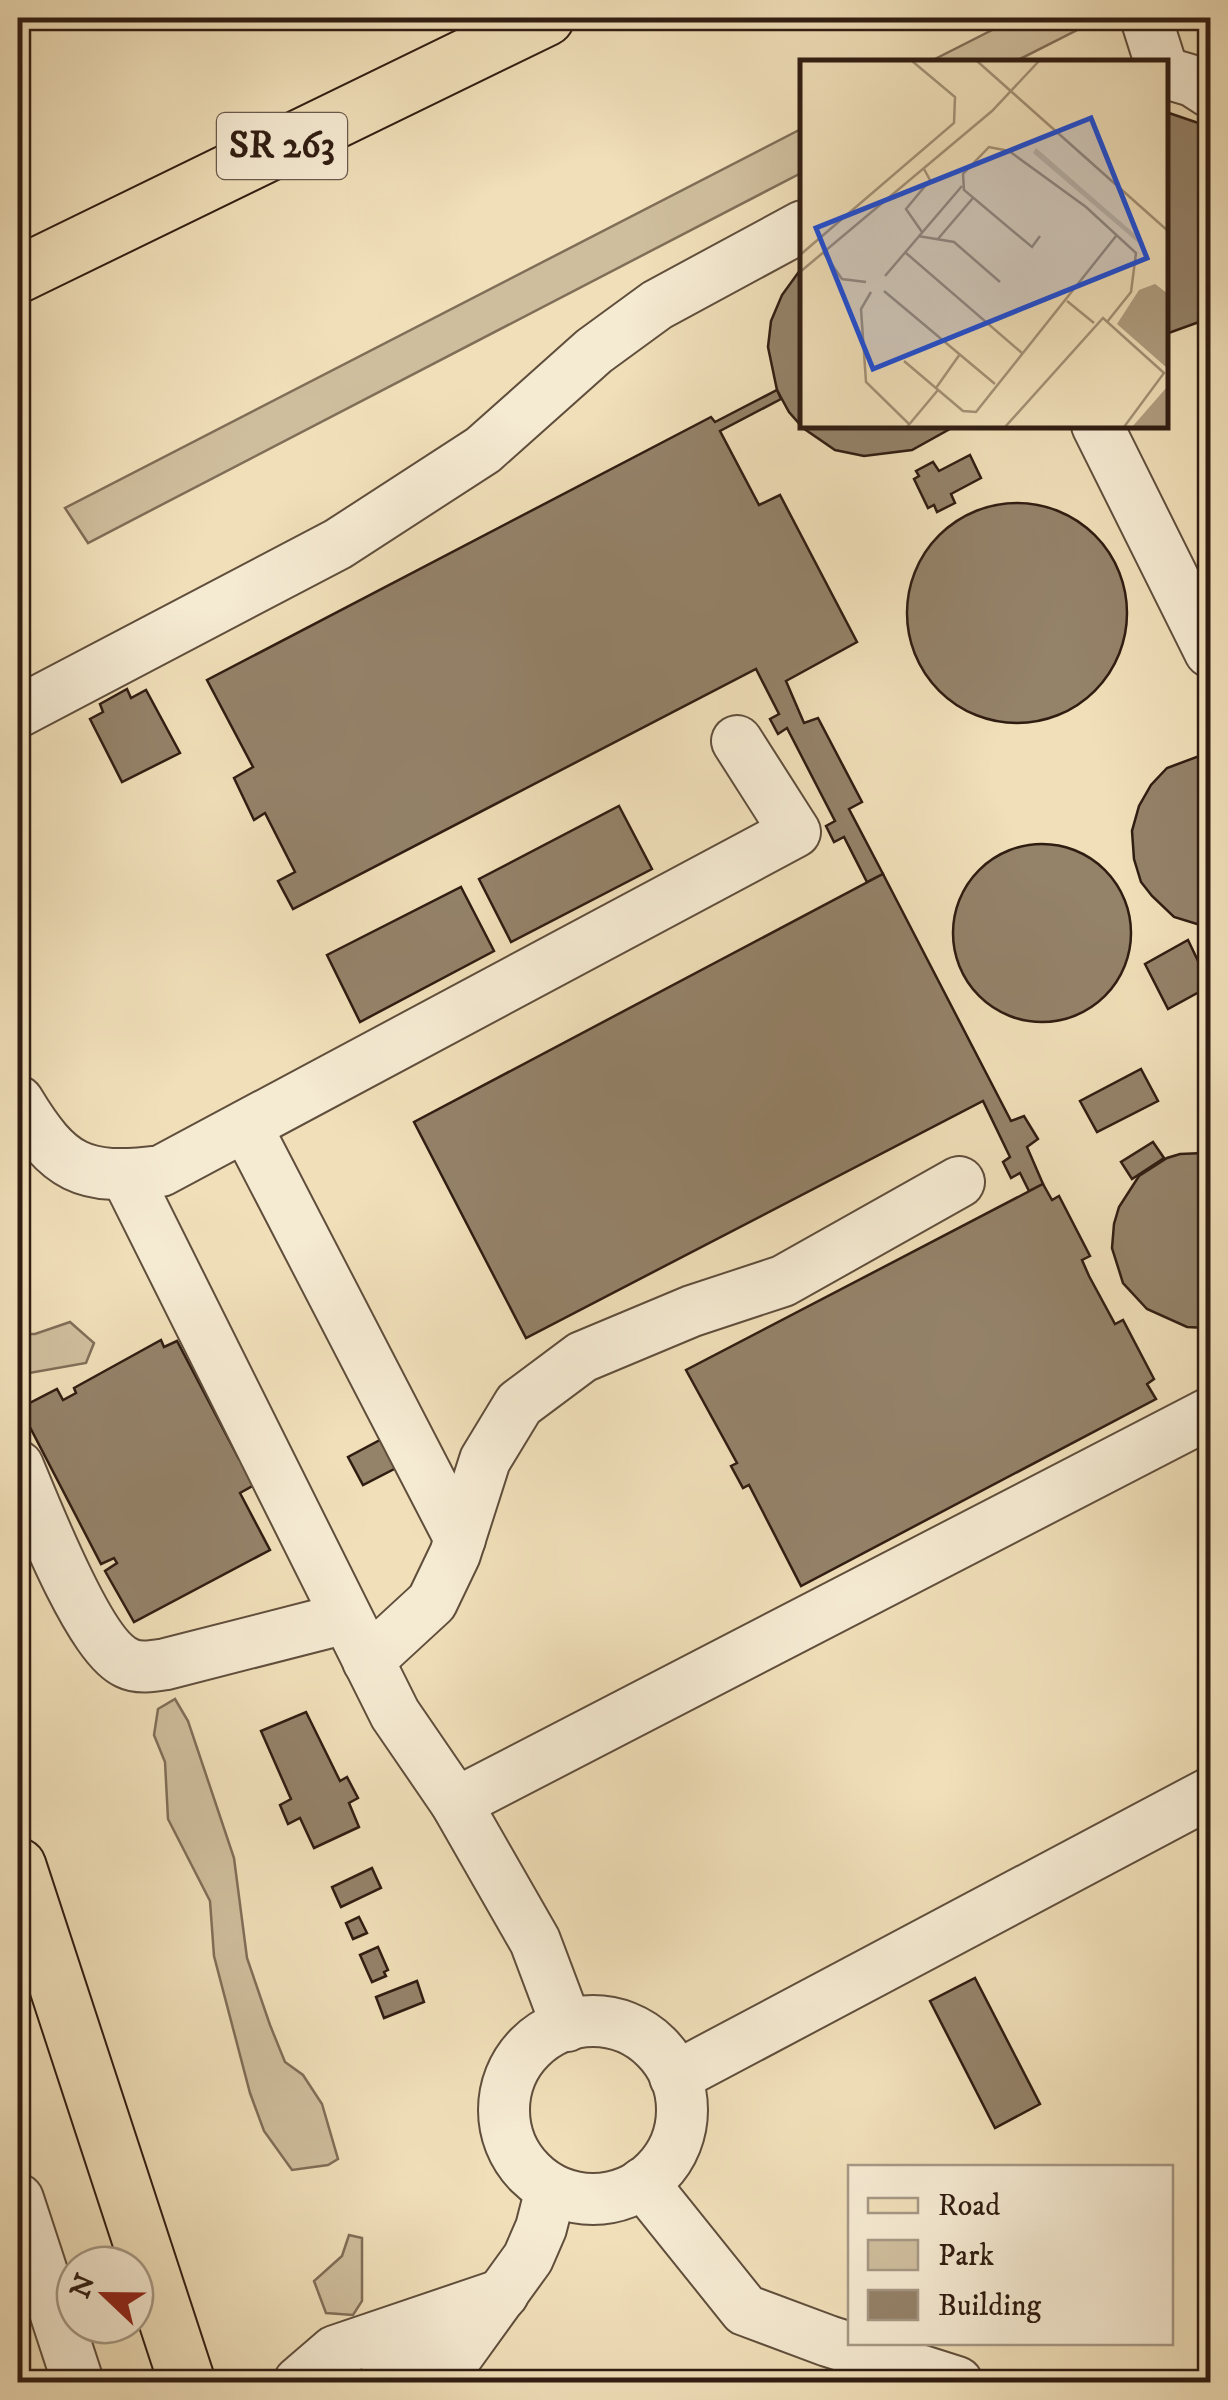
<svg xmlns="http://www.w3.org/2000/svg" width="1228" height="2400" viewBox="0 0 1228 2400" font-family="'IM FELL DW Pica',serif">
  <rect width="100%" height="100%" fill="#f0dfb9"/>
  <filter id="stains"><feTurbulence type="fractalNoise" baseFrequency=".002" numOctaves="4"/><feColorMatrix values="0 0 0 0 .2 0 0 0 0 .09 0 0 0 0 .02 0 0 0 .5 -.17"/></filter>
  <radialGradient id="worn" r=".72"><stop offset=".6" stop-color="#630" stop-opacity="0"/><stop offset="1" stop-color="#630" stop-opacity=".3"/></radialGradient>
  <g fill="#cfbe9d" stroke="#806e58" stroke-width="2.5">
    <path d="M1016 18H1101L1014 62H929Z"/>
    <path d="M803 128V172L88 543 65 508Z"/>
    <path d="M70 1322 94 1343 86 1363 18 1375V1334H35Z"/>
    <path d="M175 1699 188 1721 234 1858 247 1958 270 2025 285 2062 303 2075 322 2104 338 2159 328 2165 292 2170 264 2131 250 2093 214 1956 210 1901 168 1819 165 1762 154 1735 158 1709Z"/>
    <path d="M349 2235 362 2238V2301L353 2315 326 2313 314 2281 342 2256Z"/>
  </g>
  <g fill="#948269" stroke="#301d12" stroke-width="2.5">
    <path d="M1166 112 1210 127V318L1166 334Z"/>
    <path d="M803 266V425H957L912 450 864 456 835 450 803 428 789 412 777 390 768 347 771 321 782 295Z"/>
    <path d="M777 390 781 399 720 431 759 505 780 495 857 642 786 681 804 723 818 718 862 802 849 809 883 874 867 882 844 837 834 842 826 826 835 821 787 728 778 734 770 719 779 714 756 669 293 909 278 881 295 872 265 813 254 820 234 778 253 767 207 680 711 417 715 422Z"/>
    <path d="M970 455 981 478 951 494 955 503 937 512 934 505 928 508 914 479 919 476 916 471 933 462 939 471Z"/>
    <circle cx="1017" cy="613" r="110"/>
    <path d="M127 689 131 698 146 690 180 753 122 782 90 719 103 712 100 704Z"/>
    <path d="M1210 752V928L1174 917 1152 896 1141 882 1134 859 1132 831 1139 806 1151 785 1167 768Z"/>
    <path d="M619 806 652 869 511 942 479 879Z"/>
    <circle cx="1042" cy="933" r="89"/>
    <path d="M883 874 1011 1121 1024 1116 1038 1139 1027 1147 1043 1184 1029 1191 1020 1173 1011 1178 1003 1162 1010 1157 983 1101 526 1338 414 1122Z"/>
    <path d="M461 887 494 951 360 1022 327 955Z"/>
    <path d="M1188 940 1210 986 1168 1009 1145 964Z"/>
    <path d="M1141 1069 1158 1101 1097 1132 1080 1101Z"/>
    <path d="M1153 1142 1164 1158 1132 1179 1121 1162Z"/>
    <path d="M1204 1153 1210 1154V1327L1206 1328 1187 1327 1147 1309 1123 1283 1112 1248 1114 1224 1119 1207 1139 1176 1167 1158 1180 1154Z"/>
    <path d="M1043 1184 1052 1200 1059 1196 1090 1256 1082 1260 1089 1276 1115 1324 1123 1320 1154 1379 1147 1384 1156 1399 801 1586 749 1485 743 1488 731 1466 737 1463 686 1370Z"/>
    <path d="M161 1340 164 1347 177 1341 239 1459 246 1462 256 1484 240 1493 270 1550 134 1622 105 1571 117 1563 114 1558 101 1564 20 1408 57 1389 63 1400 76 1393 74 1388Z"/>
    <path d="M382 1439 398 1467 363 1485 348 1457Z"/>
    <path d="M306 1712 340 1781 347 1777 358 1798 349 1803 359 1827 314 1848 300 1818 288 1824 280 1805 291 1799 261 1731Z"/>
    <path d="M372 1868 381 1888 341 1907 332 1887Z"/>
    <path d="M359 1917 367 1933 353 1939 346 1923Z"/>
    <path d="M378 1947 388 1970 384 1972 386 1976 372 1982 360 1955Z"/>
    <path d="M975 1978 1040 2104 995 2128 930 2001Z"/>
    <path d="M417 1981 424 2002 384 2018 376 1997Z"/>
  </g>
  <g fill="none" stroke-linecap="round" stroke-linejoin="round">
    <g stroke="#604e3c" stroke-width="54">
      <g id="minor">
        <path d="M1146 18 1160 62"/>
        <path d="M1166 73 1193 81 1210 92"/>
        <path d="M1097 425 1210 652"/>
        <path d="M18 712 338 544 483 450 594 351 657 305 803 226"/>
        <path d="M18 1101C59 1169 82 1181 161 1171L795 832 737 741"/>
        <path d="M246 1126 460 1539"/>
        <path d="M126 1175 395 1714 456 1803 535 1941 567 2026"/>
        <path d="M18 1466C35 1507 89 1646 127 1663 139 1669 154 1666 166 1664L346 1618"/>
        <path d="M368 1661 432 1602 455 1554 485 1460 519 1404 582 1357 692 1311 783 1281 959 1182"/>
        <path d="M456 1803 1210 1413"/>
        <circle cx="593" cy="2110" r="89"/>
        <path d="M675 2077 1210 1793"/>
        <path d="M643 2183 745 2310 828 2341 957 2382"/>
        <path d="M18 2199 78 2382"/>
        <path d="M299 2382 335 2351 503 2294"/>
        <path d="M383 2382 455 2359 528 2258 541 2228 551 2189"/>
      </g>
    </g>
    <g stroke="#301d12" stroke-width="59">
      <g id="major">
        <path d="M18 275 546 18"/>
        <path d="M18 1866 187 2382"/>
      </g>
    </g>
    <use href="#minor" stroke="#f5ead2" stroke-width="50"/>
    <use href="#major" stroke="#f0dfb9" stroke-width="55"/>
  </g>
  <g text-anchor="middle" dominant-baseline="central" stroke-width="10" stroke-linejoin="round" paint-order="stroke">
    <rect fill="#f5ead2" stroke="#6b5a4c" stroke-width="2.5" x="217" y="113" width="130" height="66" rx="8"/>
    <g font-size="38" font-weight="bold" fill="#301d12">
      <text x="282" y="146">SR 263</text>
    </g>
  </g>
  <g transform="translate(800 60)">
    <rect width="368" height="368" fill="#f0dfb9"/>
    <path d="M236 88 344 182 342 186 233 93Z" fill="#cfbe9d"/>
    <path d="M355 224 367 233V308L317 264 339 230ZM367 327V367H332Z" fill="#af9d80"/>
    <path fill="none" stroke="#a39176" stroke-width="2.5" d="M177 1 368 171M122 172 106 149 130 120 124 109M118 176 154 182 200 222M240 176 232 187 164 130 163 114 189 87 209 91 286 147 336 193 331 232 307 262M137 180 173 138M23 192 42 219 66 222M106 193 222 293M0 195 154 63 155 37 112 1M0 212 192 51 239 1M85 216 162 126M84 231 195 324M71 232 61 249 66 322 109 364M267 241 294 263M104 301 163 351 176 352 316 176M136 328 160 294M107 367 138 330M205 367 303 258 364 313 324 367"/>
    <path fill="#1d4ed8" fill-opacity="0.15" stroke="#1d4ed8" stroke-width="5" d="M291 58 347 198 73 309 16 168Z"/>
    <rect width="368" height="368" fill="none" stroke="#301d12" stroke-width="5"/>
  </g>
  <rect width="1228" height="2400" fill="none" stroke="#f0dfb9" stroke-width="60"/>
  <rect x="20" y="20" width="1188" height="2360" fill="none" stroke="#301d12" stroke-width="5"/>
  <rect x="30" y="30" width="1168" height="2340" fill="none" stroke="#301d12" stroke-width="2.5"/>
  <rect x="848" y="2165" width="325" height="180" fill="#f5ead2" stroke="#a69885" stroke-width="2.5"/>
  <rect x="868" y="2198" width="50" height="15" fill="#f0dfb9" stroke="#a69885" stroke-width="2.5"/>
  <text x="938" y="2215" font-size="30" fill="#301d12">Road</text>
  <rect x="868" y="2240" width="50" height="30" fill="#cfbe9d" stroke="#a69885" stroke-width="2.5"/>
  <text x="938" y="2265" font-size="30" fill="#301d12">Park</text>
  <rect x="868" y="2290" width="50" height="30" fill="#948269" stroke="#a69885" stroke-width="2.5"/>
  <text x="938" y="2315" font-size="30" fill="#301d12">Building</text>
  <g transform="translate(105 2295) rotate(292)"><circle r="48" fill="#f5ead2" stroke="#a69885" stroke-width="2.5"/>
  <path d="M0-8L18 38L0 25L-18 38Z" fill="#8f2418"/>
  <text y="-15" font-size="28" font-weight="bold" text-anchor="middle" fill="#301d12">N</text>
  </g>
  <rect width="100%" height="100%" filter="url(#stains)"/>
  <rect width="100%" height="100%" fill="url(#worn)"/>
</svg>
